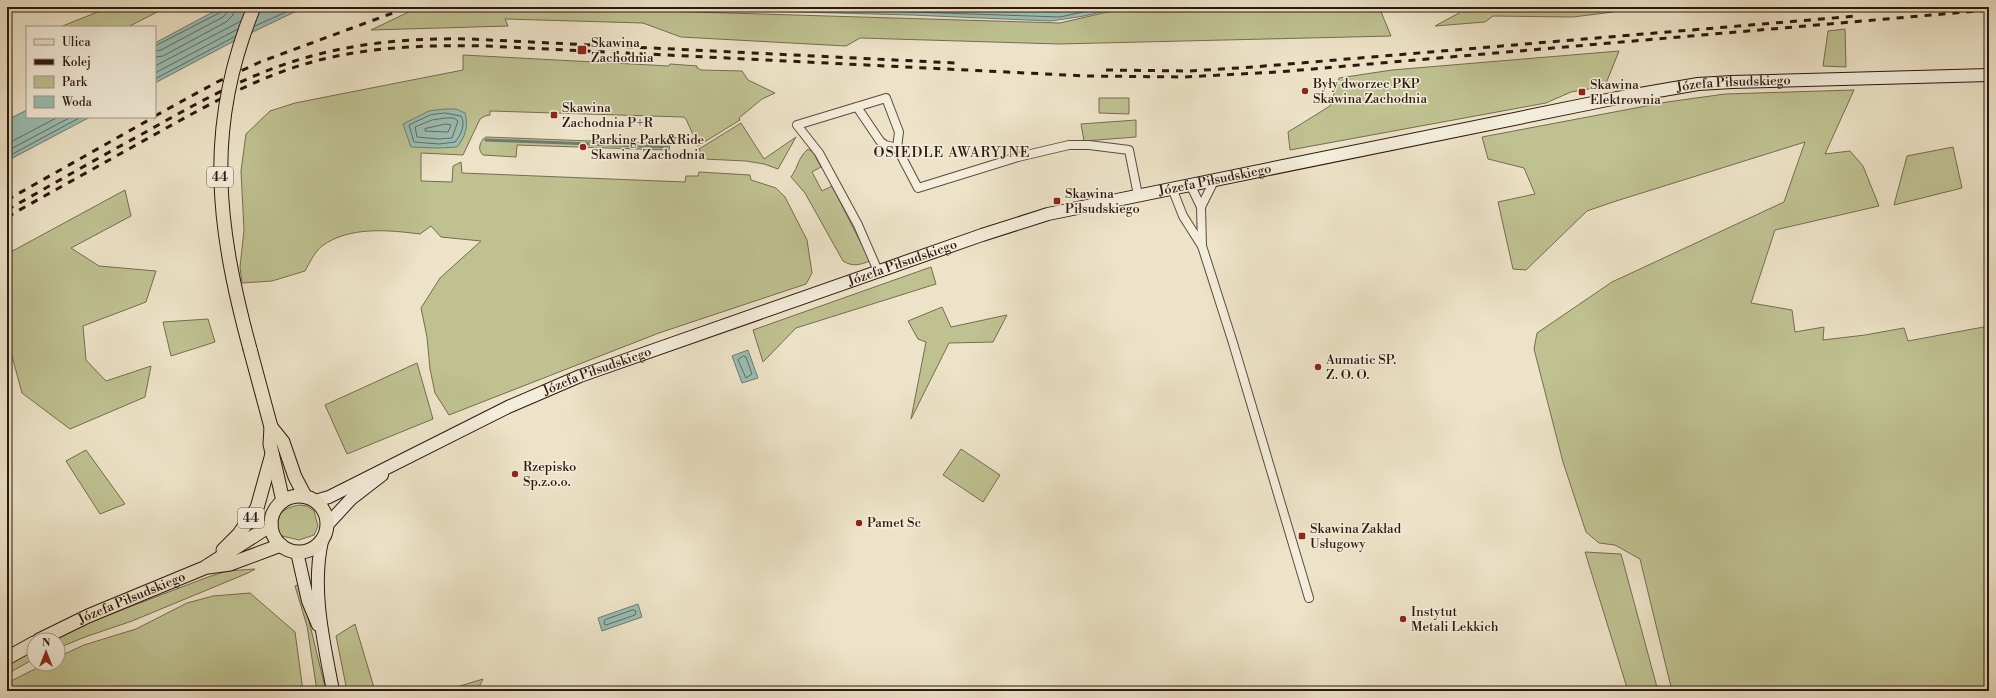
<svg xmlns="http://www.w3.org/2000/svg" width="1996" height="698" viewBox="0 0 1996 698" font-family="'Libre Bodoni',serif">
  <rect width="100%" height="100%" fill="#ede3c8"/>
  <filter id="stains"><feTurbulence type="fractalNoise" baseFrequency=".005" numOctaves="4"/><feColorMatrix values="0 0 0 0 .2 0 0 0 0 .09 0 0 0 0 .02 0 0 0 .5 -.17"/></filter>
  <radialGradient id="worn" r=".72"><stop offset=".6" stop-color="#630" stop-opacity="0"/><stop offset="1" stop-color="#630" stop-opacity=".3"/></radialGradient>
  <g fill="#bfc191" stroke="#766c50">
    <path d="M110 7H161L159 11 128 27H60Z"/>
    <path d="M419 7H528L1060 23 1129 7H1379L1391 36 1059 44 860 38 846 46 681 37 643 23 505 19 508 26 371 30Z"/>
    <path d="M1460 7H1612L1613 12 1573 17 1493 16 1485 22 1435 26 1459 13Z"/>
    <path d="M1845 29 1846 67 1823 66 1828 31Z"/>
    <path d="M1619 51 1605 86 1571 92 1546 103 1290 150 1288 132 1330 106 1339 78 1392 70Z"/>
    <path d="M463 55 669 66 670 64 697 66V68L701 70 742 71 748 80 775 93 762 99 739 118 740 120 698 146 686 119 683 117 490 111V115L485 116 480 119 463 155 421 153V181L452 182 453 166 461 162 462 173 685 182 686 176H698L699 172 750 175 751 180 776 188 785 197 807 240 812 273 806 284 659 333 449 415 435 393 430 369 427 337 421 308 440 278 481 241 441 237 431 226 420 234C389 230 349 226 322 246 315 251 309 264 305 271L272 281 242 283 240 267 244 230 241 171 246 134 270 111 295 103 463 70Z"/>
    <path d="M1854 90 1825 154 1850 151 1863 166 1879 206 1775 230 1751 303 1792 310 1795 332 1824 327 1823 340 1865 335 1904 328 1908 341 1989 326V691H1672L1640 559 1615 545 1599 543 1586 532 1563 462 1534 349 1537 333 1612 282 1784 202 1805 142 1613 202 1587 211 1526 270 1513 269 1498 202 1535 194 1524 168 1488 159 1482 137 1667 102 1725 94Z"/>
    <path d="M1099 98H1129V114L1099 113Z"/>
    <path d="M1136 120V137L1084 141 1081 124Z"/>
    <path d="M741 123 764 159 796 137 778 169 764 164 746 161 704 159 699 149Z"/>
    <path d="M486 137 670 144 669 150 517 145 516 157 483 155C478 150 479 145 483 139Z"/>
    <path d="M1953 147 1962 188 1894 205 1907 156Z"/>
    <path d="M808 149 813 152 821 167 812 172 822 191 832 186 870 261C859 265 853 267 843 261L805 193 791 177C799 166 797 159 808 149Z"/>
    <path d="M125 190 131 216 71 248 99 266 156 271 146 302 83 326 86 360 106 381 151 366 145 397 70 429 22 393 12 356 7 358V254Z"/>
    <path d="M931 267 936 284 796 328 763 362 753 330Z"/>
    <path d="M942 307 951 327 1007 315 993 342 949 343 911 419 926 342 918 339 908 321Z"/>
    <path d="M208 319 215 342 171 356 163 322Z"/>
    <path d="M417 363 433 419 347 454 325 405Z"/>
    <path d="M961 449 1000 475 983 502 943 475Z"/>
    <path d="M86 450 125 504 100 514 66 461Z"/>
    <path d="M300 505 307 506 314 511 318 526 314 535 299 540 278 535C272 517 283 507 300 505Z"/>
    <path d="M1585 552 1621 554 1658 691H1628Z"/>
    <path d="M255 569 248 573 132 621 85 637 58 648V640H51L90 622 208 577 227 571Z"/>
    <path d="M300 584 326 691H317L307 626 295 586Z"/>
    <path d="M250 593 295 632 303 691H7V683L45 664H58V657L84 645 136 629 187 603 213 596Z"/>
    <path d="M355 624 375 691H347L336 636Z"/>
    <path d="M34 649V659L7 674V664Z"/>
    <path d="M483 679 477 691H444Z"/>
  </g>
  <g fill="#99beb3" stroke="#6e7b71">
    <path d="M222 7H305L234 41 155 83V43Z"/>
    <path d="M611 7H1122L1084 16 1051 21 911 15Z"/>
    <path d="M445 109H456L465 113C469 126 465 137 457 147L439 148 411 147 403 124 429 111Z"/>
    <path d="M27 110V117H90L7 161V120Z"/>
    <path d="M748 350 758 378 742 383 732 356Z"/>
    <path d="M638 604 642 617 602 631 598 618Z"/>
  </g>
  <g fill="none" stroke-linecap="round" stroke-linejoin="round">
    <g stroke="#636a61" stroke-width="1">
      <path d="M765 7 1060 17 1106 7"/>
      <path d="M930 7 1059 12 1084 7"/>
      <path d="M255 26 297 7"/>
      <path d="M155 46 221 12 223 7"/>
      <path d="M155 51 161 50 223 17 227 12 228 7"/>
      <path d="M155 57 163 56 226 22 233 15 234 7"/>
      <path d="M155 66 241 21"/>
      <path d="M155 73 238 29"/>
      <path d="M155 79 236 36"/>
      <path d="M445 113 461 116C466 124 461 135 455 142L439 144 414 142 409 125 430 115Z"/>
      <path d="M446 118H454L458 121 452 138 439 139 417 137 415 127 432 120Z"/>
      <path d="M446 124 451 125 448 132 425 131V129Z"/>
      <path d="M7 144 58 117"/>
      <path d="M7 151 71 117"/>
      <path d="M7 157 81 117"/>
      <path d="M744 356 746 357 752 374 746 378 738 360Z"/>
      <path d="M633 610 636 611 635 615 606 625 604 624 605 620Z"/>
    </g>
    <path stroke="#6e7b71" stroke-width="3" d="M486 140 667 147"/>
    <g stroke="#5d4a3d" stroke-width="10">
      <g id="street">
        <path d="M857 107 880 141 885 145 897 148"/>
        <path d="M1190 184 1201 207"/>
        <path d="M1172 188 1183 216 1202 246 1233 343 1309 598"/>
        <path d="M1202 246 1201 207 1215 179"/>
        <path d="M878 271 858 225 819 153 797 125 886 98 899 132 897 148 918 188 1018 157 1069 145H1089L1129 150 1138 195"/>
      </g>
    </g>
    <g stroke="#2d170f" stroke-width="14">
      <g id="secondary">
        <path id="s1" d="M315 501 329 497 508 407 580 376 982 235 1048 214 1617 98 1698 84 1732 82 1989 75"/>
        <path d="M327 525 351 499 382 475"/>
        <path d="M322 541C311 590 324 643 333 691"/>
        <path d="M297 552 308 601 318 625"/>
      </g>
    </g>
    <g stroke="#2d170f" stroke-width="15">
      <g id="primary">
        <path d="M250 349 271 427 270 444 283 501"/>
        <path d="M271 427 283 442 295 477 305 496"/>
        <circle cx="299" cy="524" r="28"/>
        <path d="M223 550 239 534 257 508 272 454"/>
        <path d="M208 567 230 564 281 545"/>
        <path id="s2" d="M39 640 88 616 204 568 271 525"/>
        <path d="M7 658 34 643"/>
      </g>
    </g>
    <use href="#street" stroke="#f3eddb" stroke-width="8"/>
    <use href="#secondary" stroke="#f3eddb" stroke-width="12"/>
    <use href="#primary" stroke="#ede3c8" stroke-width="13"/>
    <g stroke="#2d170f" stroke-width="3" stroke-dasharray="7 7" stroke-linecap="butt">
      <path d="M1106 70 1189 71 1253 67 1857 16"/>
      <path d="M155 116 217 82 260 62 409 7"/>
      <path d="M7 200 154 117"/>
      <path d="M7 210C53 184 98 158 144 133 197 103 250 73 308 57 361 42 415 38 470 39L956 63"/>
      <path d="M7 217C55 190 104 163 152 136 208 105 265 72 328 58 381 46 433 45 487 46L1086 76 1185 77 1278 72 1989 10"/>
    </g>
    <g stroke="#2d170f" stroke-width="15" stroke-linecap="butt">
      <path id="primary-bridge" d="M250 349C217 227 204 128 254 7"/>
    </g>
    <use href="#primary-bridge" stroke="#ede3c8" stroke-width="13"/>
  </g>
  <g fill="#8f2418" stroke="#f3eddb" stroke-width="1.5">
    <rect x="577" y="45" width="10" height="10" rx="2"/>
    <circle cx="1305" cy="91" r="4"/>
    <rect x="1578" y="88" width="8" height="8" rx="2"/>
    <rect x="550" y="111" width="8" height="8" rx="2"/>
    <circle cx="583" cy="147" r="4"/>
    <rect x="1053" y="197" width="8" height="8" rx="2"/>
    <circle cx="1318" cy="367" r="4"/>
    <circle cx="515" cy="474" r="4"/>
    <circle cx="859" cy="523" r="4"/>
    <rect x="1298" y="532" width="8" height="8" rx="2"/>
    <circle cx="1403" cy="619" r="4"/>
  </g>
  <g text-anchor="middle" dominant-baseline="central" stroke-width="3" stroke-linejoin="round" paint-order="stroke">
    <g fill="#f3eddb" stroke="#68574c" stroke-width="1">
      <rect x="207" y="167" width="26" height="20" rx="3"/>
      <rect x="238" y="508" width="26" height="20" rx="3"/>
    </g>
    <g font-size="12" font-weight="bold" fill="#2d170f">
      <text x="220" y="177">44</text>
      <text x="251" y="518">44</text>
    </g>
    <g font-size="13" fill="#2d170f" stroke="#f3eddb" text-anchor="start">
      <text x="591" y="43">Skawina<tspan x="591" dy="15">Zachodnia</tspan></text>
      <text x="1313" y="84">Były dworzec PKP<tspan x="1313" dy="15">Skawina Zachodnia</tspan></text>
      <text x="1590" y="85">Skawina<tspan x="1590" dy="15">Elektrownia</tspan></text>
      <text x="562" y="108">Skawina<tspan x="562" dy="15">Zachodnia P+R</tspan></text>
      <text x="591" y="140">Parking Park&amp;Ride<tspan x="591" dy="15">Skawina Zachodnia</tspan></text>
      <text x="1065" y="194">Skawina<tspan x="1065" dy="15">Piłsudskiego</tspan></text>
      <text x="1326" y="360">Aumatic SP.<tspan x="1326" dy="15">Z. O. O.</tspan></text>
      <text x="523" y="467">Rzepisko<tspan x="523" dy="15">Sp.z.o.o.</tspan></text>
      <text x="867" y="523">Pamet Sc</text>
      <text x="1310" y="529">Skawina Zakład<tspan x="1310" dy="15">Usługowy</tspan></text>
      <text x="1411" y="612">Instytut<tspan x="1411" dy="15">Metali Lekkich</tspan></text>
    </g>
    <g font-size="13" fill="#2d170f" stroke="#f3eddb">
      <text stroke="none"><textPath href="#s1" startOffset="1487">Józefa Piłsudskiego</textPath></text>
      <text stroke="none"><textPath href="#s1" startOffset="959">Józefa Piłsudskiego</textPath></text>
      <text stroke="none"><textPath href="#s1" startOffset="635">Józefa Piłsudskiego</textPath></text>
      <text stroke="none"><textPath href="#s1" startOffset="311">Józefa Piłsudskiego</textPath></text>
      <text stroke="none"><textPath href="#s2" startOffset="102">Józefa Piłsudskiego</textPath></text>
    </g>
    <g font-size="14" letter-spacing="1" fill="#2d170f" stroke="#f3eddb">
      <text x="952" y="153">OSIEDLE AWARYJNE</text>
    </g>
  </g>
  <rect width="1996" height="698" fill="none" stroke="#ede3c8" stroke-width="24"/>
  <rect x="8" y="8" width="1980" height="682" fill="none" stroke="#2d170f" stroke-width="2"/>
  <rect x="12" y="12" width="1972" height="674" fill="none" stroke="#2d170f"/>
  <rect x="26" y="26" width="130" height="92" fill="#f3eddb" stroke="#a49789"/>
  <rect x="34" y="39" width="20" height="6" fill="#ede3c8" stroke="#a49789"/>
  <text x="62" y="46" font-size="12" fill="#2d170f">Ulica</text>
  <rect x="34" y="59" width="20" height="6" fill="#2d170f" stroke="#a49789"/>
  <text x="62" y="66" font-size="12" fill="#2d170f">Kolej</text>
  <rect x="34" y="76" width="20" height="12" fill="#bfc191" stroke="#a49789"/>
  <text x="62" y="86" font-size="12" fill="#2d170f">Park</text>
  <rect x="34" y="96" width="20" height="12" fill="#99beb3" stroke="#a49789"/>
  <text x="62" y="106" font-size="12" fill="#2d170f">Woda</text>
  <g transform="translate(46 652)"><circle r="19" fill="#f3eddb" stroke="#a49789"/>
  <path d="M0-3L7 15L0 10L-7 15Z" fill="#8f2418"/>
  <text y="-6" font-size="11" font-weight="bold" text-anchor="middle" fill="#2d170f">N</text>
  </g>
  <rect width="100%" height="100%" filter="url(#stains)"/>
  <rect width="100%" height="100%" fill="url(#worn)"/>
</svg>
